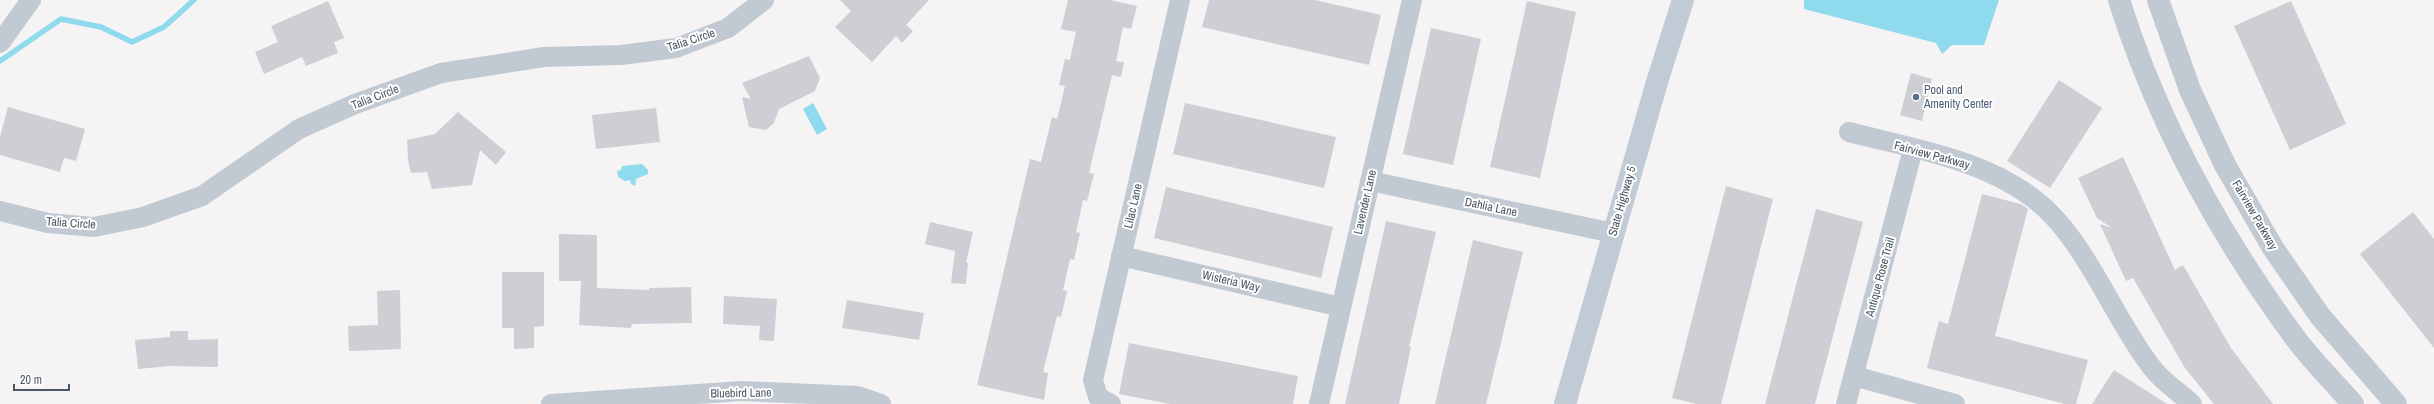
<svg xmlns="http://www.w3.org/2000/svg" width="2434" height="404" viewBox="0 0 2434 404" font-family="'Archivo Narrow',sans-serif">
  <rect width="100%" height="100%" fill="#f5f3f3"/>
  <g fill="#90daee">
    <path d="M1804 0H1999L1984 45H1952L1942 54 1936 43 1804 9Z"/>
    <path d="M813 103 827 129 817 135 803 109Z"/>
    <path d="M642 164 648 170V174L636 179 635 186 631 184 630 180 625 181 618 177 617 171 621 170 622 166Z"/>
  </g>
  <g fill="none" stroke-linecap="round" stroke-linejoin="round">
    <path stroke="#90daee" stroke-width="5.5" d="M0 61 61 19 101 27 132 42 164 27 194 0"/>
  </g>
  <g fill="#cdcfd5">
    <path d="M840 0H929L906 25 913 31 902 43 896 36 872 62 835 27 851 11Z"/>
    <path d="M1068 0H1110L1137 6 1131 29 1123 27 1116 61 1124 62 1121 77 1112 75 1089 173 1094 174 1087 201 1083 200 1076 232 1080 233 1074 260 1070 259 1063 290 1067 291 1061 317 1057 316 1043 372 1048 373 1044 400 977 385 1030 159 1041 162 1052 117 1057 119 1065 86 1059 85 1065 59 1070 60 1076 32 1061 29Z"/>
    <path d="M1209 0H1315L1381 15 1369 65 1202 27Z"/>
    <path d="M328 1 344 38 334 42 338 53 306 66 302 57 264 74 255 52 278 42 271 26Z"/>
    <path d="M1527 1 1576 12 1540 178 1490 167Z"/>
    <path d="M2291 1 2346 124 2290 150 2234 26Z"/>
    <path d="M1431 28 1481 39 1453 165 1403 154Z"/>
    <path d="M809 56 820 78 815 91 779 109 774 123 766 130 749 127 742 97 751 99 742 83Z"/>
    <path d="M1911 73 1932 79 1922 121 1900 115Z"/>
    <path d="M2059 80 2102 108 2050 188 2007 161Z"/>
    <path d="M1185 103 1336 137 1324 188 1173 154Z"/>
    <path d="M8 107 85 129 76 161 64 158 60 172 0 155V137Z"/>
    <path d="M656 108 660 142 596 149 592 115Z"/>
    <path d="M458 112 506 152 496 165 480 150 472 185 432 189 427 172 411 173 408 160 407 140 435 134Z"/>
    <path d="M2123 157 2175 270 2183 265 2231 348 2273 404H2214L2185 368 2133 278 2126 281 2100 224 2112 228 2097 218 2078 178Z"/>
    <path d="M1726 186 1773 199 1721 404H1697L1672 398Z"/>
    <path d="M1166 187 1333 227 1321 278 1154 238Z"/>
    <path d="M1982 194 2021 204 2028 209 1995 336 2088 360 2076 404H2065L1927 368 1939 321 1948 324Z"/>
    <path d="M1816 209 1863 222 1815 404H1765Z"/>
    <path d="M2413 212 2434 239V348L2360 254Z"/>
    <path d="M1386 221 1436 232 1409 347H1411L1399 404H1345Z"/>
    <path d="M930 222 973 232 966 263H968L966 284 951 283 955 251 925 244Z"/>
    <path d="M559 234 597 235V288L649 290V288L691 287 692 323 632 324 631 328 579 325 581 281H559Z"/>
    <path d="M1473 240 1523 252 1486 404H1435Z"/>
    <path d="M502 272H544V326L534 327V348L514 349V328H502Z"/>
    <path d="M400 290 401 349 349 351 348 326 378 325 377 291Z"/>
    <path d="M724 296 777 299 774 341 759 340 760 326 723 324Z"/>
    <path d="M847 300 924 313 919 340 842 328Z"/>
    <path d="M170 331H188V340L218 339V367L170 366 138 369 135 340 170 337Z"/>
    <path d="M1129 343 1298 376 1293 404H1170L1119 394Z"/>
    <path d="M2114 370 2167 404H2092Z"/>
  </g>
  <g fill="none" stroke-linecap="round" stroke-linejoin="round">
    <g stroke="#c1cad2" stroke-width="20">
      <path d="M0 43 31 0"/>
      <path d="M1849 132C1910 148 1978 158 2030 196 2083 233 2111 314 2150 365 2160 380 2179 392 2192 404"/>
      <path d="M1370 181 1613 233"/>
      <path d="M0 211 48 223 94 227 143 217 202 196 299 129 355 104 441 73 544 57 621 55 676 48 728 28 764 0"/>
      <path d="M1121 256 1341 307"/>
      <path d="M1854 376 1955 404"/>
      <path d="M551 404 742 391 857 396 881 404"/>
      <path d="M1111 404 1098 397 1093 380 1180 0"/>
      <path d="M1319 404 1412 0"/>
      <path d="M1846 404 1913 149"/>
    </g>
    <g stroke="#c1cad2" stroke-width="22">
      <path d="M2119 0C2157 121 2219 234 2293 335 2311 360 2333 381 2353 404"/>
      <path d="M2158 0 2190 90 2225 165 2273 248 2320 316 2396 404"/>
    </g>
    <path stroke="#c1cbd6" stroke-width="22" d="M1565 404 1657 82 1683 0"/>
  </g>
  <circle fill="#5c6f8a" stroke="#fff" stroke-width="1.5" cx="1916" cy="97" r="4"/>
  <g text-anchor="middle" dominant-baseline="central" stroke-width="4" stroke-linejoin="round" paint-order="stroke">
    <g font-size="12" fill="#4a5661" stroke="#fff">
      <text transform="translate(691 40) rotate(-18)">Talia Circle</text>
      <text transform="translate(375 97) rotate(-21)">Talia Circle</text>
      <text transform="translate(1932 155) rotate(15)">Fairview Parkway</text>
      <text transform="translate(1622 201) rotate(-74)">State Highway 5</text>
      <text transform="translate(1365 202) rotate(-77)">Lavender Lane</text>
      <text transform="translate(1133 206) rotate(-77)">Lilac Lane</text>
      <text transform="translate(1491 207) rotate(12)">Dahlia Lane</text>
      <text transform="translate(2255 215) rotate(60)">Fairview Parkway</text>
      <text transform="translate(71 223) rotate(4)">Talia Circle</text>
      <text transform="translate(1880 277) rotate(-75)">Antique Rose Trail</text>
      <text transform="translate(1231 281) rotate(13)">Wisteria Way</text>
      <text transform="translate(741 393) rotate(-1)">Bluebird Lane</text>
    </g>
    <g font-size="12" fill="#4e5e75" stroke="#fff" text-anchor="start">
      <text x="1924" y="90">Pool and<tspan x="1924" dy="14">Amenity Center</tspan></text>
    </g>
  </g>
  <path d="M14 384v6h55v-6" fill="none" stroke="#4a5661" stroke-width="2"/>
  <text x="20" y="384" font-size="12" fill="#4a5661" stroke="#ffffff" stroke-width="3" paint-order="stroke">20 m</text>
</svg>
